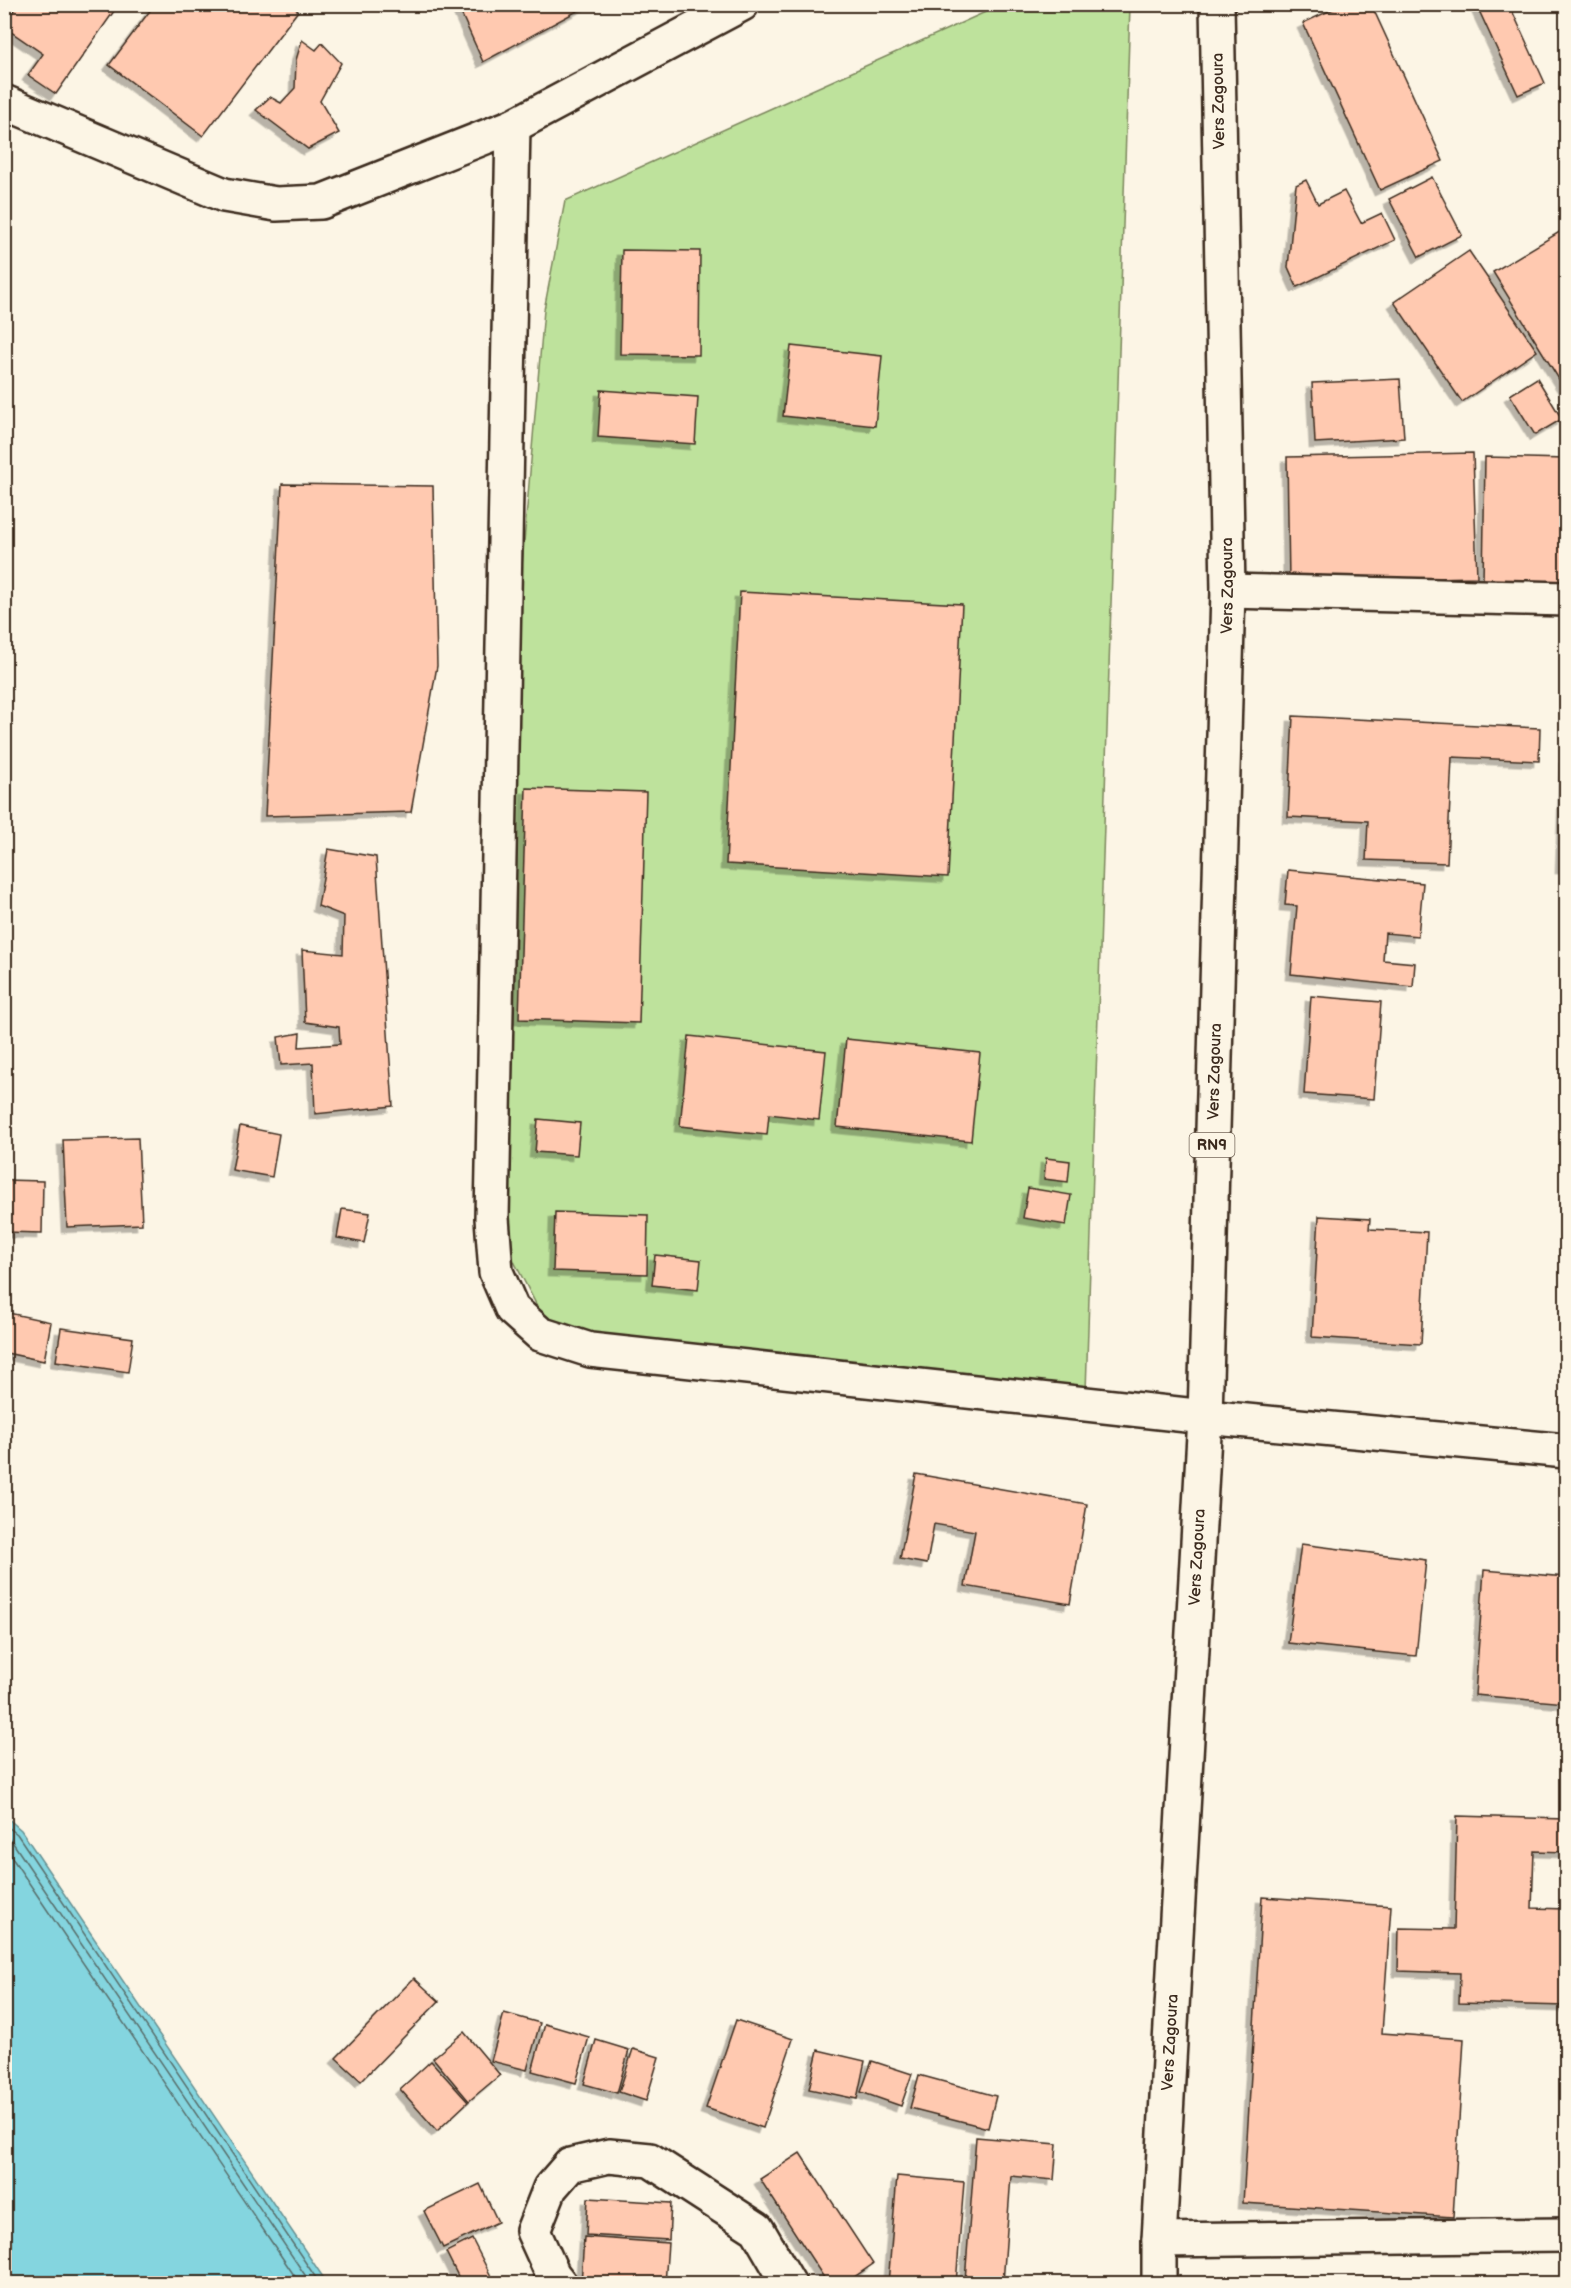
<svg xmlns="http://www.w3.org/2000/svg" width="1571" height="2288" viewBox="0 0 1571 2288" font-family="'Balsamiq Sans',sans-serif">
  <defs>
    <filter id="shadow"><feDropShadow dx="-5.5" dy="5.5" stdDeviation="0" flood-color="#0004"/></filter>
  </defs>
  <rect width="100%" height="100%" fill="#fcf5e5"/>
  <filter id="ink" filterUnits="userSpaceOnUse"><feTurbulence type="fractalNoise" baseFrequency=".0167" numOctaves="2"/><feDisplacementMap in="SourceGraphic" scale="12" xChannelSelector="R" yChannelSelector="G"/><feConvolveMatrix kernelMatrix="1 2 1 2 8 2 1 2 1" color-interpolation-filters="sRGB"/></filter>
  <g filter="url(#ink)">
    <path fill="#bee29c" stroke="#7c865d" stroke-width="1.5" d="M1001 5H1130L1086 1392 552 1335 503 1240 504 774 544 310 565 201Z"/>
    <path fill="#84d5df" stroke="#679192" stroke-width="1.5" d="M5 1816 21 1830 327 2283H5Z"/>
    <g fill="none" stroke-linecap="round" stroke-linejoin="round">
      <g stroke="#586e6b" stroke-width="1.5">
        <path d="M4 1824 17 1834 320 2284"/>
        <path d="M4 1834 11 1840 311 2284"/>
        <path d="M4 1846 300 2284"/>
      </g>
    </g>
    <g fill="#ffc9b0" stroke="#3b2a1e" stroke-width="1.5" filter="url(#shadow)">
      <path d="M18 4H119L56 94 28 75 43 54 4 27V24Z"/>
      <path d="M155 4H290L298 11 203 136 109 65Z"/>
      <path d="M457 4H590L483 62Z"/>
      <path d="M1344 4H1371L1443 161 1380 190 1303 23Z"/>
      <path d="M1476 4H1509L1545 83 1518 95Z"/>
      <path d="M302 40 316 50 322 43 341 63 320 101 339 133 308 149 256 110 270 97 281 103 295 88 296 60Z"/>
      <path d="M1432 177 1462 235 1419 257 1389 199Z"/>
      <path d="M1306 180 1318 204 1344 191 1361 223 1382 213 1395 240 1297 287 1288 267 1296 185Z"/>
      <path d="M1566 228V387L1565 389 1493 272Z"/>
      <path d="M622 250 700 251 699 355 620 354Z"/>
      <path d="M1469 251 1537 351 1462 402 1394 302Z"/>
      <path d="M791 346 882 356 875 426 783 416Z"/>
      <path d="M1537 378 1562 419 1535 435 1510 395Z"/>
      <path d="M1400 379 1404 438 1315 443 1312 383Z"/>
      <path d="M601 390 698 397 695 444 598 437Z"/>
      <path d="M1473 453 1477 577 1289 581 1287 457Z"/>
      <path d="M1485 457 1566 459V583L1483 581Z"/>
      <path d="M282 484 433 486 437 666 411 812 265 816Z"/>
      <path d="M740 592 962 604 948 877 726 864Z"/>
      <path d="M1293 716 1540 728 1539 761 1452 757 1447 863 1366 860 1368 821 1288 817Z"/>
      <path d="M1565 758H1566V868H1561Z"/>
      <path d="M526 788 646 792 639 1023 519 1019Z"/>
      <path d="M328 849 376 857 393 1106 315 1114 313 1063 281 1065 278 1037 300 1033 299 1047 340 1044 339 1027 305 1022 302 950 343 954 344 916 318 906Z"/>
      <path d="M1288 870 1423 883 1418 936 1385 933 1383 960 1415 963 1413 987 1291 974 1297 906 1285 905Z"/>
      <path d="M1311 996 1381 1002 1374 1099 1304 1094Z"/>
      <path d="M689 1036 826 1051 819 1120 769 1114 767 1135 680 1126Z"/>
      <path d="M846 1039 980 1053 971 1141 837 1127Z"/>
      <path d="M538 1119 580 1123 577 1155 535 1152Z"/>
      <path d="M240 1126 279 1134 272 1177 232 1170Z"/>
      <path d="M138 1138 142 1224 67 1227 63 1140Z"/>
      <path d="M1046 1158 1070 1161 1068 1182 1044 1179Z"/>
      <path d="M4 1180 43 1181 42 1233 4 1232Z"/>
      <path d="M1028 1188 1071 1195 1066 1225 1023 1218Z"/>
      <path d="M342 1209 370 1213 364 1243 337 1238Z"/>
      <path d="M555 1212 648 1215 647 1274 553 1271Z"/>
      <path d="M1319 1216 1370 1219 1369 1229 1427 1232 1421 1344 1312 1337Z"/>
      <path d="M655 1255 701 1260 698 1290 652 1285Z"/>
      <path d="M4 1312 51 1322 44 1361 6 1353 4 1361Z"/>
      <path d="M61 1328 133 1338 128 1372 56 1361Z"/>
      <path d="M916 1474 1087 1504 1070 1604 965 1586 975 1531 934 1524 927 1564 900 1559Z"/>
      <path d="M1301 1544 1426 1560 1416 1656 1288 1643Z"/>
      <path d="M1484 1570 1566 1577V1703L1475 1695Z"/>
      <path d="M1457 1816 1566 1819V1852L1534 1851 1532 1908 1566 1909V2006L1459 2003 1460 1973 1398 1971 1399 1928 1454 1929Z"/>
      <path d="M1262 1897 1391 1906 1382 2033 1464 2039 1453 2217 1243 2203Z"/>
      <path d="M414 1978 439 2001 361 2081 336 2058Z"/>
      <path d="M504 2013 540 2023 527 2070 491 2061Z"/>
      <path d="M736 2020 793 2039 763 2128 706 2108Z"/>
      <path d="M545 2024 589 2037 576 2083 532 2071Z"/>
      <path d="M464 2032 500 2075 469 2101 433 2058Z"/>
      <path d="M596 2040 629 2050 617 2093 584 2084Z"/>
      <path d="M633 2049 659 2057 646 2101 619 2092Z"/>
      <path d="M818 2050 865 2061 857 2099 809 2089Z"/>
      <path d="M431 2061 468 2102 437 2131 400 2089Z"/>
      <path d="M872 2061 912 2074 901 2106 861 2092Z"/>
      <path d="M919 2075 996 2096 988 2128 910 2108Z"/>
      <path d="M976 2137 1057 2144 1054 2180 1011 2176 1003 2283 965 2280Z"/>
      <path d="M800 2153 873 2264 844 2284H828L760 2179Z"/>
      <path d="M897 2176 964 2182 956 2284H888Z"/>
      <path d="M480 2184 498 2222 443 2248 424 2211Z"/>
      <path d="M588 2198 671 2203 669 2240 586 2235Z"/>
      <path d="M584 2237 668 2243 665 2284H581Z"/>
      <path d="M472 2239 495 2284H462L446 2252Z"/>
    </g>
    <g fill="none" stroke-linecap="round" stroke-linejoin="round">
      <g stroke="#3b2a1e" stroke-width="38">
        <g id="minor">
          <path d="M4 102 224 195 276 204 321 202 513 126 742 4"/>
          <path d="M513 126 492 1218 496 1272 512 1309 540 1334 590 1350 1205 1417 1566 1451"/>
          <path d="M1228 591 1566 599"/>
          <path d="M1159 2240 1566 2235"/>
          <path d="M560 2284 553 2275 533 2231 550 2188 570 2165 609 2156 650 2160 757 2229 789 2284"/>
        </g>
      </g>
      <g stroke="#3b2a1e" stroke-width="38">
        <g id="primary">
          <path id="s1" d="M1159 2284V2240L1205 1417 1228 591 1217 4"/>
        </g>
      </g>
      <use href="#minor" stroke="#fcf5e5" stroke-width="33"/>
      <use href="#primary" stroke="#fcf5e5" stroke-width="33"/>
    </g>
  </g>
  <g text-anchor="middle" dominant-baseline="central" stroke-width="6" stroke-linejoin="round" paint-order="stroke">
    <rect fill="#fcf5e5" stroke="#75675a" stroke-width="1.5" x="1189.5" y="1133" width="45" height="24" rx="4.5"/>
    <g font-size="15" font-weight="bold" fill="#3b2a1e">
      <text x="1212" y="1145">RN9</text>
    </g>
    <g font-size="16" fill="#3b2a1e" stroke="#fcf5e5">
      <text transform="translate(1219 101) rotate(-91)">Vers Zagoura</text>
      <text stroke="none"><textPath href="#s1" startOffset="1700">Vers Zagoura</textPath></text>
      <text stroke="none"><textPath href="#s1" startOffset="1214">Vers Zagoura</textPath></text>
      <text stroke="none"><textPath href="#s1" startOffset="728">Vers Zagoura</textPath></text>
      <text stroke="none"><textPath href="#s1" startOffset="242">Vers Zagoura</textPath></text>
    </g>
  </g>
  <rect width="1571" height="2288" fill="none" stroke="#fcf5e5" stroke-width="24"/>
  <rect x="12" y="12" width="1547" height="2264" fill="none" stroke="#3b2a1e" stroke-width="2" filter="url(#ink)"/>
</svg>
